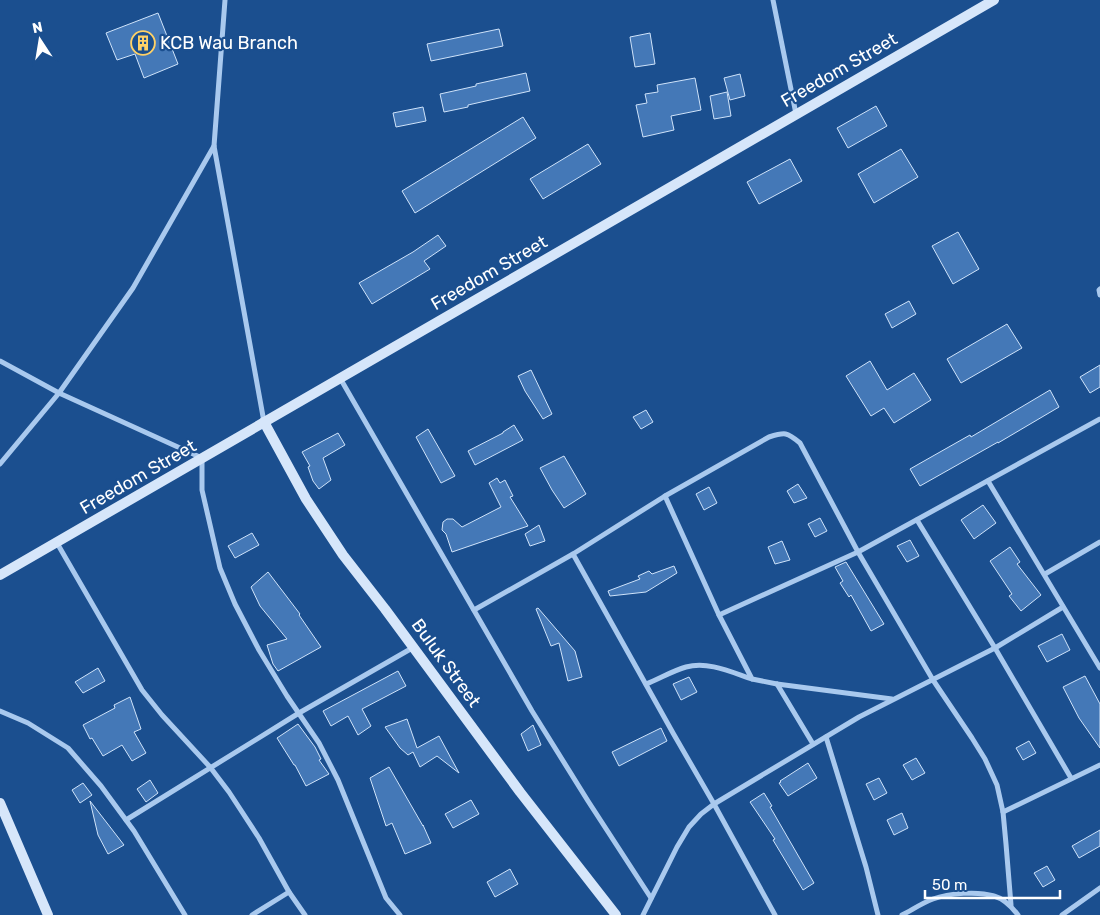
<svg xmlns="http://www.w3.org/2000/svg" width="1100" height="915" viewBox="0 0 1100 915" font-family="Rubik,sans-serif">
  <rect width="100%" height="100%" fill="#1b4f8f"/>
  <g fill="#4478b7" stroke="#cfe3fa">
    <path d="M158 13 178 64 144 78 135 54 117 60 106 33Z"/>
    <path d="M499 29 503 46 431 61 427 44Z"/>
    <path d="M650 33 655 64 635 67 630 37Z"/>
    <path d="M526 73 530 91 468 105V107L444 112 440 94 476 86V84Z"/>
    <path d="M740 74 745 96 730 100 724 78Z"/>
    <path d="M695 78 701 110 671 116 674 130 643 137 636 105 647 103 645 94 658 92 657 85Z"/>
    <path d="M727 92 731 116 714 119 710 96Z"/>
    <path d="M876 106 887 126 848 148 837 128Z"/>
    <path d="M423 107 426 121 396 127 393 113Z"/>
    <path d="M523 117 536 138 415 213 402 191Z"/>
    <path d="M588 144 601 164 543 199 530 179Z"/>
    <path d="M901 149 918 177 874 203 858 174Z"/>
    <path d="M790 159 802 181 759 204 747 182Z"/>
    <path d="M958 232 979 269 953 284 932 246Z"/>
    <path d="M438 235 446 246 424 261 430 269 372 304 359 283 413 252Z"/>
    <path d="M909 301 916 314 892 328 885 314Z"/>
    <path d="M1007 324 1022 348 961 383 947 359Z"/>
    <path d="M870 361 887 390 914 373 931 400 894 423 884 408 871 416 846 376Z"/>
    <path d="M1100 365V387L1090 393 1080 377Z"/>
    <path d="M531 370 552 414 543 419 525 391 518 376Z"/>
    <path d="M1050 390 1059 407 998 443V442L920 486 910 469 970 435 971 437Z"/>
    <path d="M646 410 653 422 641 429 633 417Z"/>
    <path d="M514 425 523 440 475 465 468 451 503 433V432Z"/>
    <path d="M428 429 455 476 441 483 416 437Z"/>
    <path d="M338 433 345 445 323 458 331 480 319 489 313 481 308 467 310 466 302 452Z"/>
    <path d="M564 456 586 494 564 508 552 490 540 468Z"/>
    <path d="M497 478 500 483 505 480 513 496 510 497 528 526 452 552 446 534 442 530 443 522 447 519H453L462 527 501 507 489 483Z"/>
    <path d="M798 484 807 498 794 503 787 491Z"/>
    <path d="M709 487 717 503 704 510 696 494Z"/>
    <path d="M983 505 996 523 974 539 961 520Z"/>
    <path d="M820 518 827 531 815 537 808 524Z"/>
    <path d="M539 525 545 541 530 546 525 534Z"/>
    <path d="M252 533 259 545 235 558 228 546Z"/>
    <path d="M910 540 919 556 907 562 897 546Z"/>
    <path d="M782 541 790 560 775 564 768 547Z"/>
    <path d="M1010 547 1020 562 1017 564 1041 595 1021 611 1009 596 1012 594 990 561Z"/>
    <path d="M846 562 884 624 871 631 851 595 849 597 840 583 843 581 835 567Z"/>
    <path d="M674 566 677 573 646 592 610 596 608 591 640 579 638 576 649 571 652 574Z"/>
    <path d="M268 572 300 614 299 615 321 647 278 671 273 664 267 645 287 639 260 606 251 587Z"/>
    <path d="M538 608 575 651 582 677 568 681 559 643 551 646 536 609Z"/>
    <path d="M1062 634 1070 650 1047 662 1038 646Z"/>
    <path d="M98 668 105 681 83 693 75 682Z"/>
    <path d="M398 671 406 686 362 709 371 726 358 735 348 716 331 726 323 711Z"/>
    <path d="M1085 676 1100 704V748L1079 718 1063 687Z"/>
    <path d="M689 677 697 692 681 700 673 684Z"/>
    <path d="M130 697 141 729 134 732 146 753 132 761 122 745 103 756 92 738 90 739 83 725 115 708 114 705Z"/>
    <path d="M407 719 417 748 439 736 459 773 437 756 420 767 413 752 408 755 400 748 385 727Z"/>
    <path d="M298 724 315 747 321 759 319 760 329 774 306 786 295 765H294L277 738Z"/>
    <path d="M533 725 541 745 528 751 521 734Z"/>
    <path d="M661 728 667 741 619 766 612 752Z"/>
    <path d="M1029 741 1036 753 1023 760 1016 748Z"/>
    <path d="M916 758 925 773 912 780 903 765Z"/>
    <path d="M808 763 817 778 788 796 779 783 781 782 780 781Z"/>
    <path d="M389 767 423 826V825L431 843 405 854 392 823 386 826 370 778Z"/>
    <path d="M879 778 887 793 874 800 866 784Z"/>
    <path d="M150 780 158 793 146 802 137 789Z"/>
    <path d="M83 783 92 795 80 803 72 790Z"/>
    <path d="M764 793 772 806 770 807 773 812 814 883 803 890 773 840 775 839 750 802Z"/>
    <path d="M471 800 479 814 453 828 445 814Z"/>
    <path d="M90 801 124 845 108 854 98 835Z"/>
    <path d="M902 813 908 828 894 835 887 820Z"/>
    <path d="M1100 830V846L1079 858 1072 846Z"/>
    <path d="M1047 866 1055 880 1043 887 1034 873Z"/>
    <path d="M510 869 518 884 495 897 487 882Z"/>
  </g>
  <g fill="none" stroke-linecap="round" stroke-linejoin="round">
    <g stroke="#a9c9ee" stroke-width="5">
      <path d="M225 0 214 146 264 422"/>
      <path d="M773 0 796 114"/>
      <path d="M1100 289 1099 290 1100 295"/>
      <path d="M0 361 59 393 202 458V490L220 568 235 604 259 650 287 696 319 743 338 780 386 898 400 915"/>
      <path d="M340 378 532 711 588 801 651 898"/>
      <path d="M0 464 59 393 133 288 214 146"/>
      <path d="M988 481 1100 668"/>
      <path d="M665 496 719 615 752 679 777 684 892 699"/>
      <path d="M917 520 995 648 1071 778"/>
      <path d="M57 543 142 690 162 715 210 767 229 792 259 838 289 892 305 915"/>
      <path d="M573 554 673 733 714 804 775 915"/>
      <path d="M1045 574 1100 542"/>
      <path d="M474 610 573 554 665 496 769 437C785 432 787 432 800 443L858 552 933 680 972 738 985 759 997 785 1003 812 1006 844 1011 905"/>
      <path d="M719 615 858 552 1100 419"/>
      <path d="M646 684C659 679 672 671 686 667 708 661 731 672 752 679"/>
      <path d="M777 684 813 744"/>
      <path d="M0 711 28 723 68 748 101 786 134 831 185 915"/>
      <path d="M826 737 866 867 878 915"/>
      <path d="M1003 812 1100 765"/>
      <path d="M126 820 299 713 414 647"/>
      <path d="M252 915 289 892"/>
      <path d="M643 915 677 847 689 827 701 814 714 804 859 717 995 648 1063 607"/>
      <path d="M902 915C912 910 922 903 933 899 949 893 978 891 994 896 1005 899 1012 907 1018 915"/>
      <path d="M1062 915 1100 888"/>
    </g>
    <g stroke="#d6e6fa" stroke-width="10">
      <path d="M264 422 306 499 343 555 385 609 520 792 616 915"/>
      <path d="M0 575 994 0"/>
      <path d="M0 803 48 915"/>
    </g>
  </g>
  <defs>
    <g id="building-ring" transform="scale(1.25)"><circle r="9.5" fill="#1b4f8f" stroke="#ffd166" stroke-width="1.5"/><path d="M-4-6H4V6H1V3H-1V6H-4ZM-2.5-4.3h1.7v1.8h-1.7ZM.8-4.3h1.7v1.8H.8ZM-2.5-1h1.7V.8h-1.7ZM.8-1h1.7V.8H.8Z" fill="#ffd166"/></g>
  </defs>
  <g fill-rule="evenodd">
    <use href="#building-ring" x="143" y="43"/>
  </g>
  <g text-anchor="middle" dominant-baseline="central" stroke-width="4.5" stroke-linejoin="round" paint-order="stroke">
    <g font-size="18" fill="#fff" stroke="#1b4f8f" text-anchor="start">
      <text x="160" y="43">KCB Wau Branch</text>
    </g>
    <g font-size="18" fill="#fff" stroke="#1b4f8f">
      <text transform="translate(839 70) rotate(-30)">Freedom Street</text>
      <text transform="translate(489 273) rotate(-30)">Freedom Street</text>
      <text transform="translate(138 477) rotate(-30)">Freedom Street</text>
      <text transform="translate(446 663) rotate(54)">Buluk Street</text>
    </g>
  </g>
  <g transform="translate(40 40) rotate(348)" stroke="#1b4f8f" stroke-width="4" paint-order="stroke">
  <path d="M0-4L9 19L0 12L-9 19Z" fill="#ffffff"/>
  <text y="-8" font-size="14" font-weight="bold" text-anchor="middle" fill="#ffffff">N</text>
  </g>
  <path d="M925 890v8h135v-8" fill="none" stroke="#ffffff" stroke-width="2.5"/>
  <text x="932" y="890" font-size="15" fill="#ffffff" stroke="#1b4f8f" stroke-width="4" paint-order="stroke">50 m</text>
</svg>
